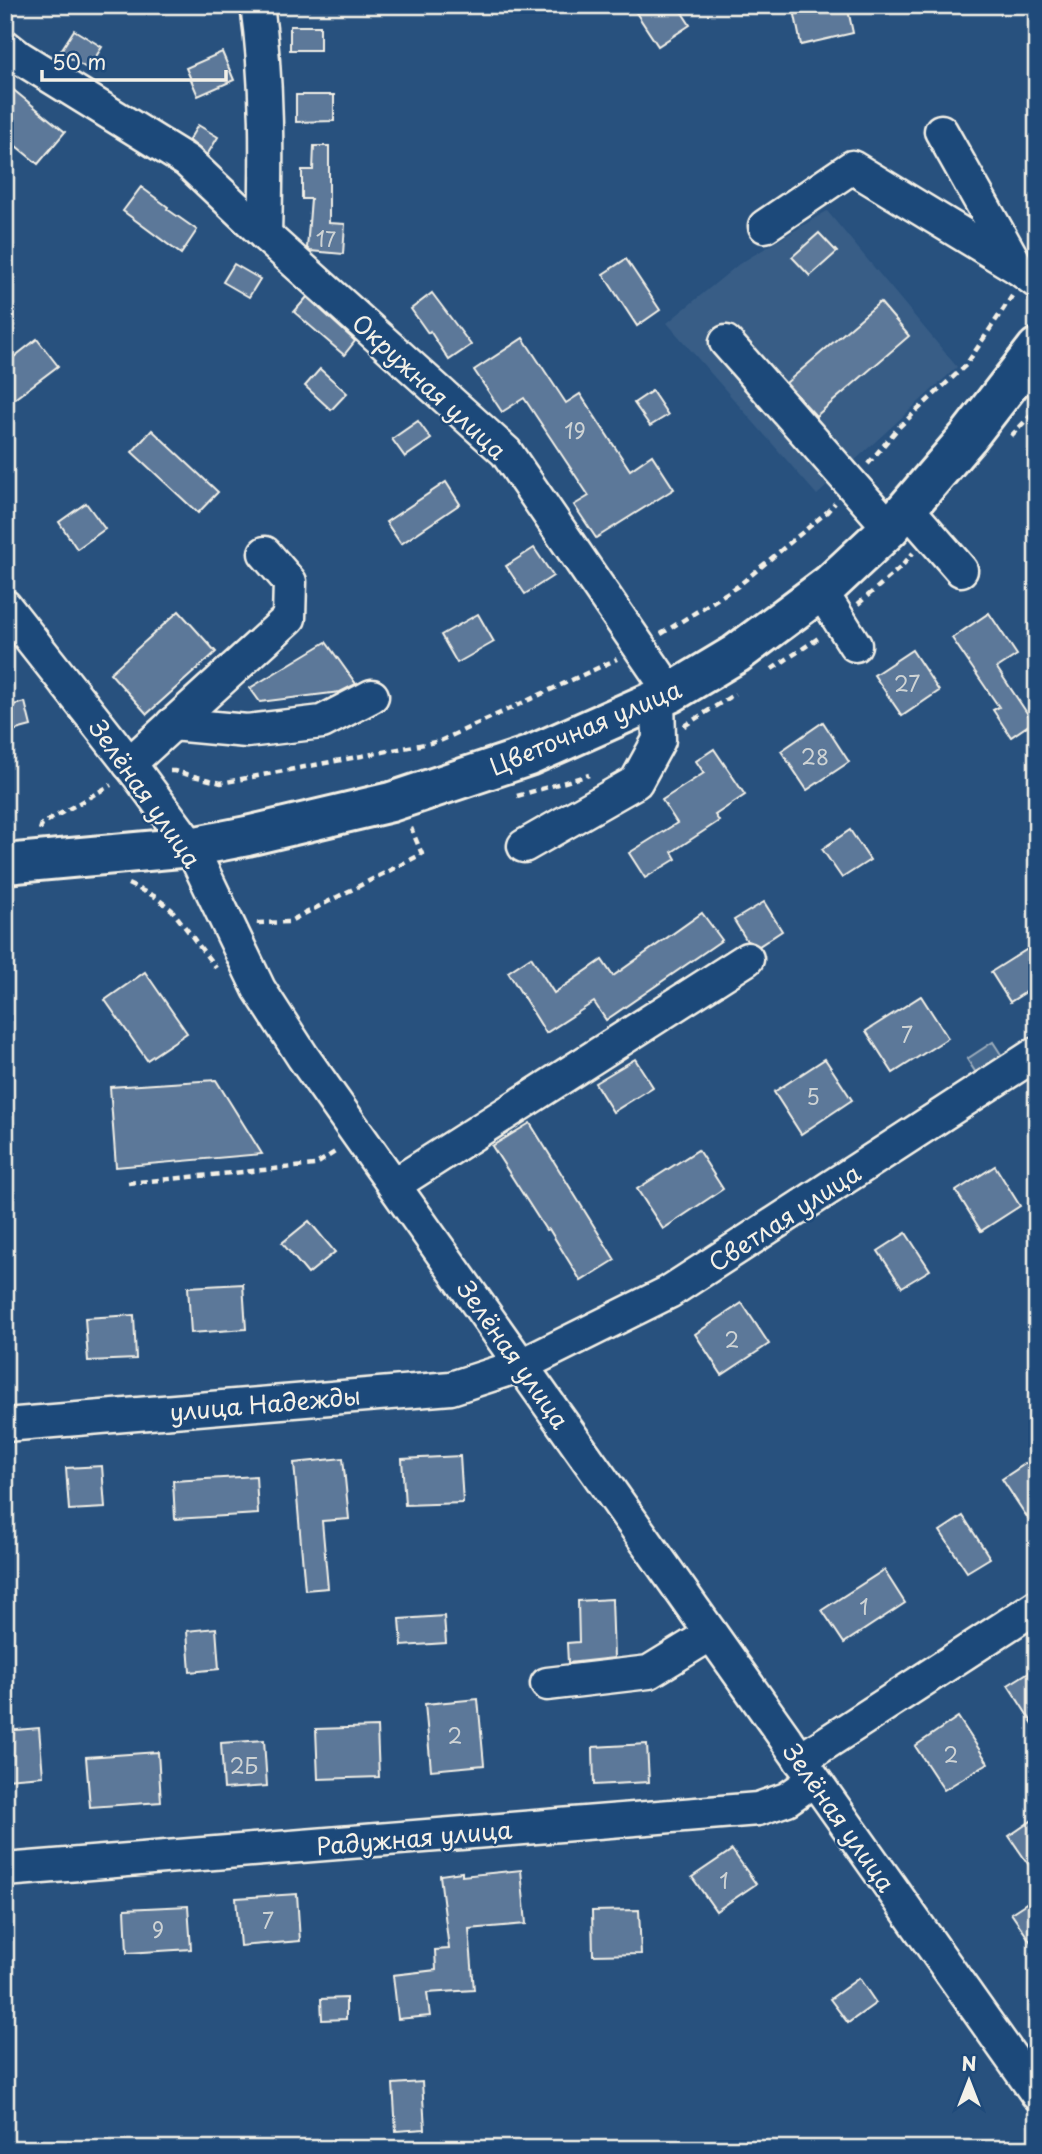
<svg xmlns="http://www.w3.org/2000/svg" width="1042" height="2154" viewBox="0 0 1042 2154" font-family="'Playpen Sans',sans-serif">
  <rect width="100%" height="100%" fill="#28517e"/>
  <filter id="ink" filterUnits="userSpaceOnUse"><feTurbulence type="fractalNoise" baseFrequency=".0143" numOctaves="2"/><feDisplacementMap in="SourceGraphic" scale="14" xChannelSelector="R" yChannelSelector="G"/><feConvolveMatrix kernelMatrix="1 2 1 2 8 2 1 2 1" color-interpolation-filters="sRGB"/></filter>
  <g filter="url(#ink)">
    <path fill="#375d86" d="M827 211 957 367 817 495 667 323 739 264Z"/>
    <path fill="#45688e" stroke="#9cacbb" stroke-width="2" d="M993 1042 1004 1059 978 1076 967 1059Z"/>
    <g fill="#5b7899" stroke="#f4f1e8" stroke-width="2">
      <path d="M631 5H677L690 25 658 46Z"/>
      <path d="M793 5H847L853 33 801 45Z"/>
      <rect x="290" y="26" width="30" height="24"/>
      <path d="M74 30 102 47 88 69 60 52Z"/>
      <path d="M222 52 234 80 198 96 186 68Z"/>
      <path d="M5 83 65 132 38 164 5 137Z"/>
      <path d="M296 95H334V121L296 122Z"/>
      <path d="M198 125 218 137 207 155 189 140Z"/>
      <path d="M314 146H329V223L345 224 343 254 310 251 307 248 311 199H302V170H313Z"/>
      <path d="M141 187 168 207 167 209 197 230 181 254 123 211Z"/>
      <path d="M819 233 837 252 810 276 792 257Z"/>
      <path d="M626 259 660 310 637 326 603 274Z"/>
      <path d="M234 264 260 279 249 297 223 282Z"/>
      <path d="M432 293 471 345 449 360 430 331 428 333 411 309Z"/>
      <path d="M307 297 355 341 344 355 294 312Z"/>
      <path d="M880 302 909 336 816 416 786 383Z"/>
      <path d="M523 338 566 403 580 394 630 470 652 455 674 489 596 538 574 505 589 496 524 398 502 412 474 370Z"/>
      <path d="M37 339 58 366 5 406V364Z"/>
      <path d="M320 369 347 393 331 410 305 386Z"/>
      <path d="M652 391 668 415 650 426 634 403Z"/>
      <path d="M418 421 431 439 405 457 392 439Z"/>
      <path d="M152 430 218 492 198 513 132 452Z"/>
      <path d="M446 482 460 504 401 544 386 522Z"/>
      <path d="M86 503 105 529 77 549 59 522Z"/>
      <path d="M534 548 553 576 525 594 506 566Z"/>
      <path d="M179 611 216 652 147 714 110 673Z"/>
      <path d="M989 613 1017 655 997 668 1033 722 1011 737 993 710 999 707 952 638Z"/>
      <path d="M478 614 494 642 457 663 441 635Z"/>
      <path d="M326 642 356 684 340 692 260 702 250 688Z"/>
      <path d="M912 650 939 691 902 716 874 675Z"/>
      <path d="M25 702 31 726 5 733V707Z"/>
      <path d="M823 722 849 762 807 790 781 751Z"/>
      <path d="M714 749 745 795 715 815 719 821 672 852 676 859 645 878 629 853 677 823 662 800 704 773 696 761Z"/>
      <path d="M850 830 870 860 842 878 822 849Z"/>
      <path d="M764 902 782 931 759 946 747 941 734 920Z"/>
      <path d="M702 913 722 940 606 1020 594 1002 546 1033 508 972 531 957 554 993 602 960 613 976Z"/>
      <path d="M1037 943V985L1010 1002 991 972Z"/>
      <path d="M145 972 187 1033 147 1060 105 1000Z"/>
      <path d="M921 996 948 1038 893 1073 866 1031Z"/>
      <path d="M635 1059 653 1087 613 1112 595 1083Z"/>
      <path d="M825 1059 852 1100 801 1134 774 1092Z"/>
      <path d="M216 1080 262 1154 116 1167 110 1087Z"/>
      <path d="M530 1123 615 1260 581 1281 549 1229 546 1230 492 1146Z"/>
      <path d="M698 1150 723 1189 663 1229 637 1189Z"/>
      <path d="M995 1166 1020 1206 981 1231 956 1191Z"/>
      <path d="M309 1221 335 1252 308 1274 282 1243Z"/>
      <path d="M906 1233 930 1270 902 1287 878 1251Z"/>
      <path d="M243 1284 246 1329 191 1333 188 1287Z"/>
      <path d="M742 1303 769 1344 722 1375 695 1334Z"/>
      <path d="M134 1315 136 1359 88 1361 85 1318Z"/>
      <path d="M460 1456 463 1503 405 1505 402 1459Z"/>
      <path d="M1037 1456V1532L1002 1479Z"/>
      <path d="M343 1458 349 1519 322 1521 328 1588 305 1590 294 1463Z"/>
      <path d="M102 1466 105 1508 69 1510 66 1468Z"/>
      <path d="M256 1476 258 1514 175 1519 173 1481Z"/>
      <path d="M963 1516 990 1558 967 1572 940 1531Z"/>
      <path d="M884 1570 905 1603 844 1643 822 1610Z"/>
      <path d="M612 1599 614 1658 568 1663 567 1643 579 1642 578 1601Z"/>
      <path d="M444 1616 446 1643 402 1646 400 1619Z"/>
      <path d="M216 1628 219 1669 190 1672 187 1631Z"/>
      <path d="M1037 1667V1730L1008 1685Z"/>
      <path d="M478 1699 484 1765 431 1770 425 1704Z"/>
      <path d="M958 1717 988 1763 944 1790 915 1746Z"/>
      <path d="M377 1727 379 1777 318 1779 316 1729Z"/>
      <path d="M39 1728 43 1776 6 1779 5 1731Z"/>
      <path d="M264 1740 267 1786 224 1789 221 1743Z"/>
      <path d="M647 1744 649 1782 594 1785 593 1747Z"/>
      <path d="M158 1752 161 1802 90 1807 86 1757Z"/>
      <path d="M1037 1817V1877L1009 1836Z"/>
      <path d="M732 1850 756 1884 716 1911 692 1877Z"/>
      <path d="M521 1870 526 1924 469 1929 474 1990 427 1993 430 2016 398 2019 393 1975 436 1970 435 1950 449 1949 440 1875 462 1872V1876Z"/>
      <path d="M297 1894 300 1941 240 1946 236 1898Z"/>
      <path d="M1037 1896V1951L1011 1913Z"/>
      <path d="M188 1906 191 1949 127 1953 125 1909Z"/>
      <path d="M639 1910 641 1954 593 1955 592 1911Z"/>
      <path d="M859 1978 876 2003 848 2023 830 1999Z"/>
      <path d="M346 1998V2019L322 2020 321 1999Z"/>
      <path d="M422 2082 425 2129 396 2131 393 2084Z"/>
    </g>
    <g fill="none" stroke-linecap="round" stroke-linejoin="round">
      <g stroke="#f4f1e8" stroke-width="37">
        <g id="minor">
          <path d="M257 5C268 82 267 158 265 235"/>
          <path d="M5 46 19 57 187 161 265 235 506 452 671 693"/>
          <path d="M941 131 1018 268 1037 282"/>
          <path d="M765 226 852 167 1018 268"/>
          <path d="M726 342 890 528"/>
          <path d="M907 508 961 570"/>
          <path d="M821 591 855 645"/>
          <path d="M5 606 138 775 191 847 259 989 303 1057 1037 2094"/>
          <path d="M172 724 247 731 322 722 372 696"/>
          <path d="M129 764 289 618 290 582 265 553"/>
          <path d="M524 846 636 782 659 740 658 699"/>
          <path d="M394 1185 747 959"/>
          <path d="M5 1425 451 1388 522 1365 669 1292 1037 1053"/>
          <path d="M547 1684 649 1672 711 1634"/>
          <path d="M800 1760 1037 1606"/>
          <path d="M5 1870 758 1809 787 1799 814 1780"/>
        </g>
      </g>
      <g stroke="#f4f1e8" stroke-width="44">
        <path id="major" d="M5 864 191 847 247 836 391 802 529 756 671 693 736 654 830 584 890 528 968 437 1037 348"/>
      </g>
      <g stroke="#f4f1e8" stroke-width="4.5" stroke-dasharray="7 5" stroke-linecap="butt">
        <path d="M1011 436 1037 409"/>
        <path d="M868 464 899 427 966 365 1012 296"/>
        <path d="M858 604 901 567 913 553"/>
        <path d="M661 634 738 586 827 512 835 503"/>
        <path d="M772 669 820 637"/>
        <path d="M684 726 735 694"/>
        <path d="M170 771H174L221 783 440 741 617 659"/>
        <path d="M517 796 589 775"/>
        <path d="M40 830 42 824 111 785"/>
        <path d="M128 884 154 896 172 910 216 968"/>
        <path d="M259 925V923L288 922 422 854 411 828"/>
        <path d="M128 1183 315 1165 338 1150"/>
      </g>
      <use href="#minor" stroke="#1f4a7a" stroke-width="32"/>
      <use href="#major" stroke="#1f4a7a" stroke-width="38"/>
    </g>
  </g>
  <g text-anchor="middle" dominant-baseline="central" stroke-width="5" stroke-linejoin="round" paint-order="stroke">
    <g font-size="21" fill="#ced3d4">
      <text x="326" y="238">17</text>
      <text x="575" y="430">19</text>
      <text x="907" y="683">27</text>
      <text x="815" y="756">28</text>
      <text x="907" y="1034">7</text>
      <text x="813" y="1096">5</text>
      <text x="732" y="1339">2</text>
      <text x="864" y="1606">1</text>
      <text x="455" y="1735">2</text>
      <text x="951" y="1754">2</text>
      <text x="244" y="1765">2Б</text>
      <text x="724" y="1880">1</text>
      <text x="268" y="1920">7</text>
      <text x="158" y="1929">9</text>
    </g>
    <g font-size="24" fill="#f4f1e8" stroke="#1f4a7a">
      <text transform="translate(430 386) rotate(43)">Окружная улица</text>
      <text transform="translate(585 727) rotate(-23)">Цветочная улица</text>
      <text transform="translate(146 793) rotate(55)">Зелёная улица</text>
      <text transform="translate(784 1217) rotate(-33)">Светлая улица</text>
      <text transform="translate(514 1354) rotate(55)">Зелёная улица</text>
      <text transform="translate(265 1403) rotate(-5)">улица Надежды</text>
      <text transform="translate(840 1817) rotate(55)">Зелёная улица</text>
      <text transform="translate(414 1837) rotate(-5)">Радужная улица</text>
    </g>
  </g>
  <rect width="1042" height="2154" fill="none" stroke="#1f4a7a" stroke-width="28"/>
  <rect x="14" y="14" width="1014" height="2126" fill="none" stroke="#f4f1e8" stroke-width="2.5" filter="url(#ink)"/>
  <g transform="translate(969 2081)" stroke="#1f4a7a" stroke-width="5" paint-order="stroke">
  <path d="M0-5L12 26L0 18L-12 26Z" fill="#f4f1e8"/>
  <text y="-10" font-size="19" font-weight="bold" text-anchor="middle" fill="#f4f1e8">N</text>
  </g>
  <path d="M42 70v10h184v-10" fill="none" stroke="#f4f1e8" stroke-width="3.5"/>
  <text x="52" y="70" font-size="21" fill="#f4f1e8" stroke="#1f4a7a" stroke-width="5" paint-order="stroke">50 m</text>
</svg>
